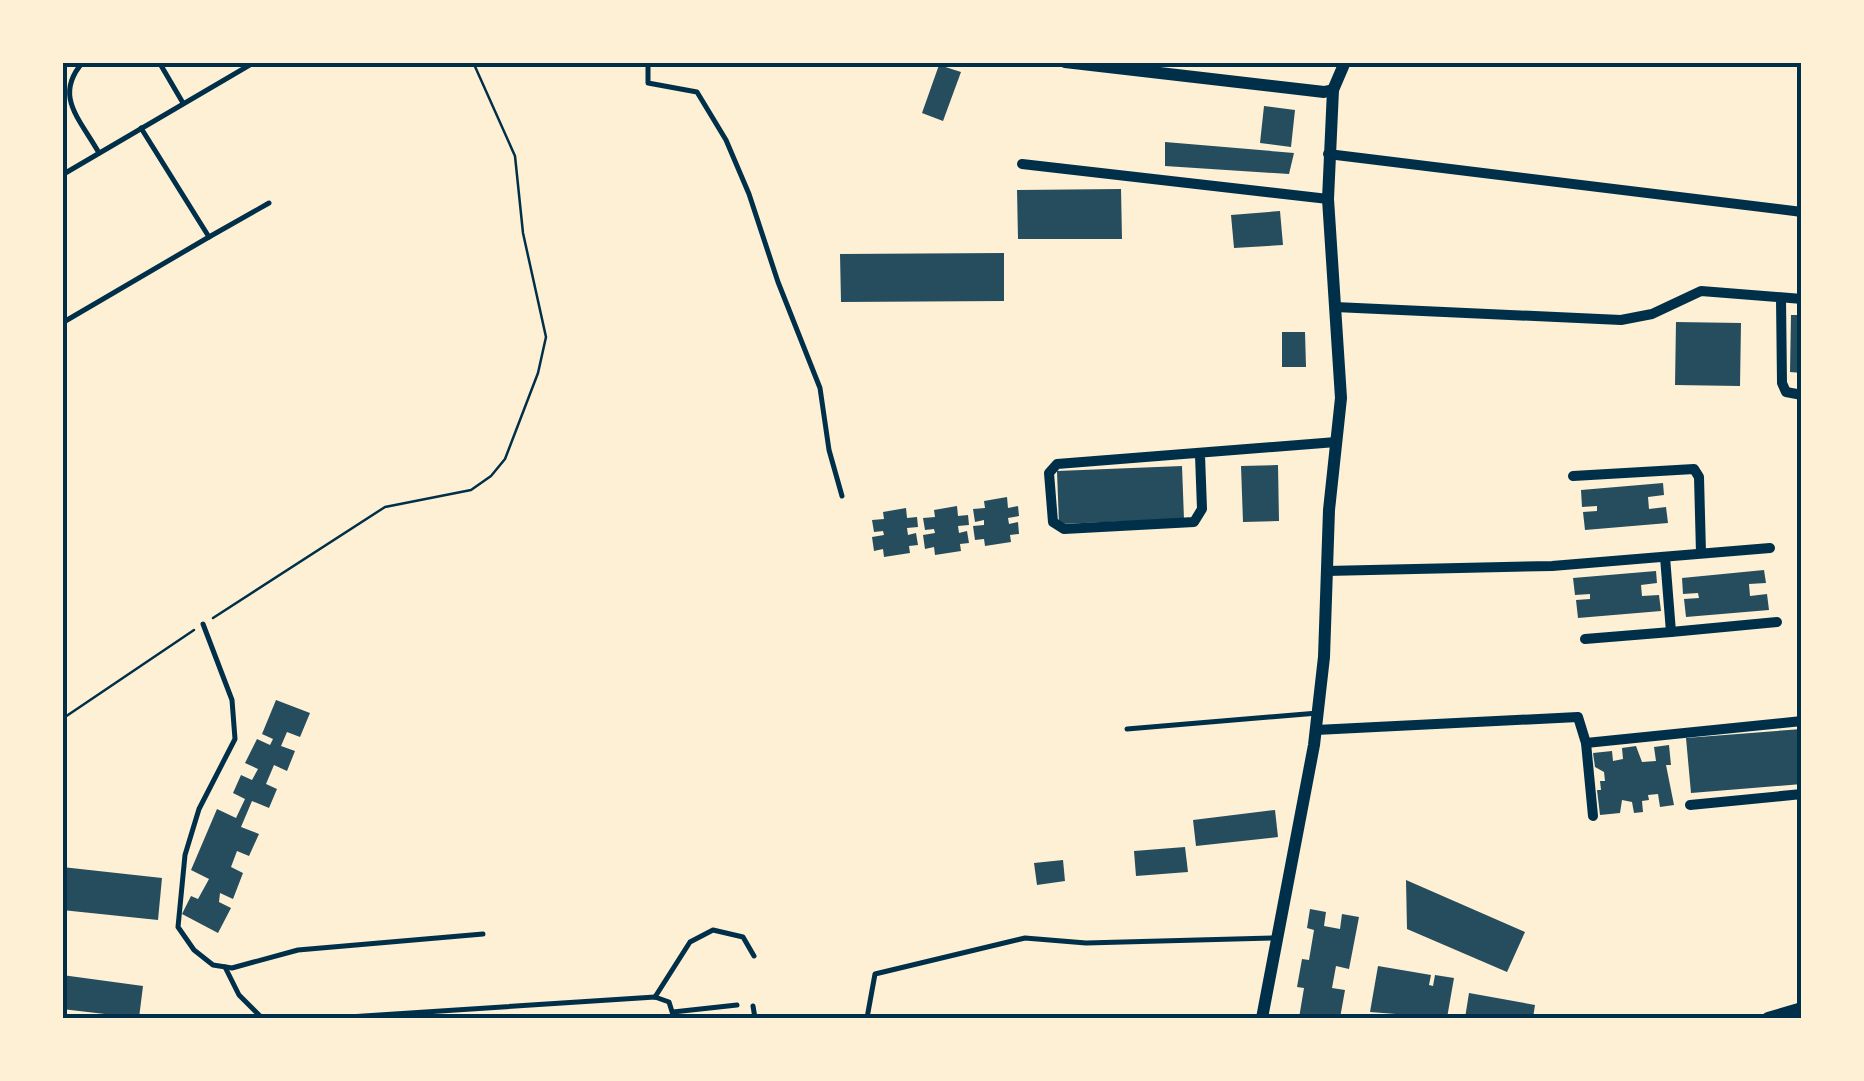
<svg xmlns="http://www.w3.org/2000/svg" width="1864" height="1081" viewBox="0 0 1864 1081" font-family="Poppins,sans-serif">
  <rect width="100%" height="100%" fill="#fdf0d5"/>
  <g fill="#264d5e">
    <path d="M939 65 961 72 943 121 922 113Z"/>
    <path d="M1264 106 1295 110 1291 147 1260 143Z"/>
    <path d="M1165 142 1294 153 1289 174 1165 166Z"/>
    <path d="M1121 189 1122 239H1018L1017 190Z"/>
    <path d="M1280 211 1283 245 1234 248 1231 215Z"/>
    <path d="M1004 253V301L841 302 840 254Z"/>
    <path d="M1791 315H1802V373L1790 372Z"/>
    <path d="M1676 322 1741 323 1740 386 1675 385Z"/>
    <path d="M1282 332H1305L1306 367H1282Z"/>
    <path d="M1278 465 1279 521 1243 522 1241 466Z"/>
    <path d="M1182 466 1184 519 1059 524 1057 471Z"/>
    <path d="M1663 483 1664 495 1648 497 1649 509 1666 507 1668 523 1585 530 1583 512 1597 511V506L1582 507 1581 490Z"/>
    <path d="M1007 497 1008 508 1018 506 1019 516 1008 518 1009 524 1018 522 1019 534 1010 535 1011 542 985 546 984 539 975 540 973 526 984 525V520L975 522 973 509 985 508 984 501Z"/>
    <path d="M957 506 958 516 968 515 969 525 958 526 959 533 967 531 969 543 960 544 961 551 935 555 934 547 925 549 923 535 935 533 934 529 925 530 923 518 935 517 934 510Z"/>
    <path d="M906 508 907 518 917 517 918 527 907 528 908 535 916 533 918 545 909 546 910 553 884 557 883 549 874 551 872 537 884 535 883 531 874 532 872 520 884 519 883 512Z"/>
    <path d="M1764 570 1766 583 1749 584 1750 596 1767 594 1769 610 1686 617 1684 599 1699 598 1698 593 1683 594 1682 578Z"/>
    <path d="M1656 571 1657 583 1641 585 1642 596 1659 595 1661 611 1578 618 1576 600 1590 599V594L1575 595 1573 578Z"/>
    <path d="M276 700 310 713 300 737 287 732 281 746 295 751 287 771 274 765 266 784 277 789 269 808 252 801 241 827 259 834 249 856 237 851 231 867 243 873 233 899 220 893 219 902 231 908 218 933 182 914 191 896 198 899 209 879 191 870 217 809 236 818 245 799 233 793 241 775 252 780 258 769 245 763 257 739 270 745 273 739 262 734Z"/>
    <path d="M1802 729V784L1691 793 1686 738Z"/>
    <path d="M1669 745 1671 765H1666L1674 805 1660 807 1658 794 1648 795 1649 800 1642 801 1643 812 1634 813 1632 802 1622 800 1620 813 1600 815 1597 790H1601L1600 781H1605L1604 772 1595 767 1593 753 1612 751 1613 761 1623 759 1622 748 1636 746 1642 762 1656 761 1654 747Z"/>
    <path d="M1275 810 1278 837 1196 846 1193 820Z"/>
    <path d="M1185 847 1188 872 1136 876 1134 851Z"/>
    <path d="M1063 860 1065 881 1037 885 1034 863Z"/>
    <path d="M62 867 162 878 158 920 62 910Z"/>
    <path d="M1406 880 1525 932 1507 972 1407 929Z"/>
    <path d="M1310 909 1326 912 1324 926 1340 929 1342 914 1359 917 1349 969 1336 966 1332 988 1345 990 1340 1018H1299L1304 988 1297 987 1302 959 1309 960 1314 930 1307 928Z"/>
    <path d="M1378 966 1431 975 1429 985 1433 986 1435 975 1454 978 1447 1018 1370 1012Z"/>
    <path d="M62 975 143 986 139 1018 62 1009Z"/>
    <path d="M1469 993 1535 1005 1533 1018H1465Z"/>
  </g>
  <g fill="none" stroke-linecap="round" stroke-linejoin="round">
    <g stroke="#003049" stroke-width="2.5">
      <path d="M213 618 385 507 471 490 491 476 505 459 538 373 546 337 523 233 515 156 473 62"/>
      <path d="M62 719 194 630"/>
    </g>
    <g stroke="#003049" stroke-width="5">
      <path d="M83 62C53 96 80 119 99 153"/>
      <path d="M159 62 183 103"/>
      <path d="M648 62V83L697 92 726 140 749 194 778 282 820 388 829 450 842 496"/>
      <path d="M62 175 255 62"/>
      <path d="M209 237 269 203"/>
      <path d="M62 323 209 237 141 128"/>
      <path d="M203 624 232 700 235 739 199 809 185 855 178 927 194 950 213 965 232 968 298 950 483 934"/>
      <path d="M1127 729 1318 713"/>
      <path d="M225 967 239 995 262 1018"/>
      <path d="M655 997 690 942 713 930 743 937 754 956"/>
      <path d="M753 1006 755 1018"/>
      <path d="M673 1012 737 1005"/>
      <path d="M333 1018 655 997 669 1002 674 1018"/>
      <path d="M867 1018 875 974 1025 938 1086 943 1274 938"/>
    </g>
    <g stroke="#003049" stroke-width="10">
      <path d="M1328 154 1802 212"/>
      <path d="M1022 164 1328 199"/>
      <path d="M1781 299 1782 383 1786 392 1802 395"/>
      <path d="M1335 307 1621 320 1652 314 1701 291 1802 299"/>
      <path d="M1200 455 1202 509 1194 522 1064 529 1053 522 1049 473 1057 464 1336 442"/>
      <path d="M1573 476 1694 469 1699 477 1701 553"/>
      <path d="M1326 571 1552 566 1770 548"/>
      <path d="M1671 632 1777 622"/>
      <path d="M1585 639 1671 632 1665 557"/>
      <path d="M1316 730 1578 717 1586 743 1593 816"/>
      <path d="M1586 743 1802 721"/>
      <path d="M1690 805 1802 794"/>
    </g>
    <g stroke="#003049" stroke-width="12">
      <path d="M1065 62 1324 92 1333 90 1345 62"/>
      <path d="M1262 1018 1314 745 1324 657 1329 510 1341 398 1328 199 1333 90"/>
      <path d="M1768 1018 1802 1008"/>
    </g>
  </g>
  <rect width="1864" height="1081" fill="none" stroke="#fdf0d5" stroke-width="130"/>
  <rect x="65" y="65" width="1734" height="951" fill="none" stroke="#003049" stroke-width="4"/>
</svg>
